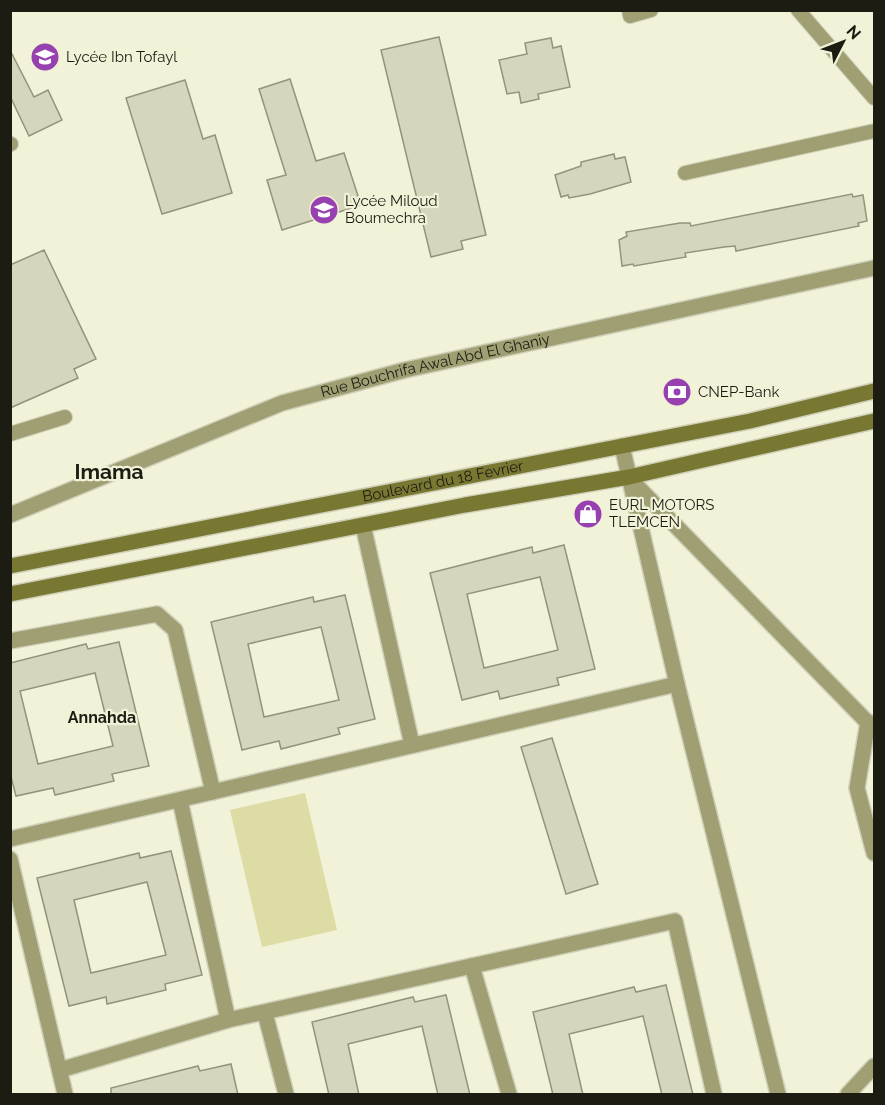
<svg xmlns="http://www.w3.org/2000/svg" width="885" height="1105" viewBox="0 0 885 1105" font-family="Raleway,sans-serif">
  <rect width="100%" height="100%" fill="#f1f2d7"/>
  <path fill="#dcdca4" d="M305 793 337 930 262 947 230 810Z"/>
  <g fill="#d5d6bb" stroke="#93947b" stroke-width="1.5" fill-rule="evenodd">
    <path d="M439 37 486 235 461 241 463 249 431 257 381 50Z"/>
    <path d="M551 38 553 48 561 46 570 87 538 94 539 99 521 103 519 92 507 94 499 60 527 54 525 43Z"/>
    <path d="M10 50 34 97 48 90 62 120 29 136 10 96Z"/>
    <path d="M290 79 316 161 344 153 361 205 282 230 267 180 286 175 259 89Z"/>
    <path d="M185 80 203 139 215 135 232 193 162 214 126 98Z"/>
    <path d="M614 154 615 159 625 157 631 182 590 194 569 198 568 195 561 197 555 175 581 166V162Z"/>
    <path d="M852 194 853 197 863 195 867 221 858 223 859 226 736 251 735 246 724 247 685 253 686 257 634 266 633 264 622 266 619 240 627 236 626 232 680 223H690L691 226Z"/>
    <path d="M44 250 96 359 74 369 78 378 10 408V265Z"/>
    <path d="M564 545 595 669 557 678 559 685 500 699 498 691 462 700 430 573 532 547 533 553ZM540 577 558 650 484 668 467 594Z"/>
    <path d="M345 595 375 719 338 728 340 734 281 749 279 741 242 750 211 622 313 597 314 602ZM321 627 339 700 264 717 248 644Z"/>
    <path d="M119 642 149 766 112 774 114 781 55 795 53 788 16 796 10 773V663L86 644 88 649ZM95 673 113 746 38 764 20 691Z"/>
    <path d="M552 738 598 884 566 894 521 747Z"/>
    <path d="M171 851 202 975 165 984 166 990 107 1004 106 997 69 1006 37 878 139 853 140 858ZM147 882 166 955 91 973 74 900Z"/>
    <path d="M666 985 693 1095H662L643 1016 569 1034 583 1095H553L533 1012 634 987 636 992Z"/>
    <path d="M446 995 470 1095H438L422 1026 348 1044 359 1095H329L312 1022 413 997 415 1002Z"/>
    <path d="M231 1064 238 1095H111V1088L198 1066 200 1071Z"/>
  </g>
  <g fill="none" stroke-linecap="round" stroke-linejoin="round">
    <g stroke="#cfd0b8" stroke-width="16">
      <g id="service">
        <path d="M629 10 630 16 651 10"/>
        <path d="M798 10 874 98"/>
        <path d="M10 144H11"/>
        <path d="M685 173 874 131"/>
        <path d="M10 434 65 417"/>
      </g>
    </g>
    <g stroke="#cfd0b8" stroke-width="18">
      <g id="minor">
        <path d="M622 446 677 684 778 1094"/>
        <path d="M629 478 874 729"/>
        <path id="s1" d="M10 515 282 403 405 370 874 268"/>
        <path d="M363 525 412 745"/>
        <path d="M10 641 157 614 175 630 213 792"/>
        <path d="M868 722 857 788 874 853"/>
        <path d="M180 800 228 1020"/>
        <path d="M10 839 677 684"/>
        <path d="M10 859 65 1094"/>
        <path d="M472 966 509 1094"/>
        <path d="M265 1013 286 1094"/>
        <path d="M60 1070 228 1020 675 921 714 1094"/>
        <path d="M848 1094 874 1066"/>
      </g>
    </g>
    <g stroke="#cfd0b8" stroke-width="18">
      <g id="secondary">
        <path id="s2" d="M10 566 750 421 874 391"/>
        <path d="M10 594 465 505 629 477 874 421"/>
      </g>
    </g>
    <use href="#service" stroke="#9f9f73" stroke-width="14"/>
    <use href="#minor" stroke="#9f9f73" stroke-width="15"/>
    <use href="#secondary" stroke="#797832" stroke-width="15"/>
  </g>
  <defs>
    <g id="school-disc" transform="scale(1.5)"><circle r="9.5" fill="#9641af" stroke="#f1f2d7"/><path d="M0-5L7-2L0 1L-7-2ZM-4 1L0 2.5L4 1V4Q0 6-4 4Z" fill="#fff"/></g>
    <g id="bank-disc" transform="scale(1.5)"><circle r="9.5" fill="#9641af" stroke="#f1f2d7"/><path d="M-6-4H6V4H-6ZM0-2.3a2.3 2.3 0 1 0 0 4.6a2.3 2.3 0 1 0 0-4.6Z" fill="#fff"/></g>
    <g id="shop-disc" transform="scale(1.5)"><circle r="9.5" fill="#9641af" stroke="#f1f2d7"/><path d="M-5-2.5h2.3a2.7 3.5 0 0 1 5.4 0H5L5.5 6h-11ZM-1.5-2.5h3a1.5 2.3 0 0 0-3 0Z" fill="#fff"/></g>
  </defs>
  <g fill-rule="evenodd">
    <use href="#school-disc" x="45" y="57"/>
    <use href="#school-disc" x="324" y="210"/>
    <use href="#bank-disc" x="677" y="392"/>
    <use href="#shop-disc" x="588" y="514"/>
  </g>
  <g text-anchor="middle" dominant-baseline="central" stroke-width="4.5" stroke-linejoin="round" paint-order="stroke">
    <g font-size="15" fill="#1c1c13" stroke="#f1f2d7" text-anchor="start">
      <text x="66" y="57">Lycée Ibn Tofayl</text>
      <text x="345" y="201">Lycée Miloud<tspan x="345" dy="17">Boumechra</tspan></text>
      <text x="698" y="392">CNEP-Bank</text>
      <text x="609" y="505">EURL MOTORS<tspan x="609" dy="17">TLEMCEN</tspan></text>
    </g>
    <g font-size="15" fill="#1c1c13" stroke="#f1f2d7">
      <text stroke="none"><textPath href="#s1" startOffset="452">Rue Bouchrifa Awal Abd El Ghaniy</textPath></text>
      <text stroke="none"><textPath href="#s2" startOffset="441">Boulevard du 18 Fevrier</textPath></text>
    </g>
    <g font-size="16" font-weight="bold" fill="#1c1c13" stroke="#f1f2d7">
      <text x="102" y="717">Annahda</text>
    </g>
    <g font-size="21" font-weight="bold" fill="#1c1c13" stroke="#f1f2d7">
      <text x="109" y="471">Imama</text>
    </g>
  </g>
  <rect width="885" height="1105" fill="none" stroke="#1c1c13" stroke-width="24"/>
  <g transform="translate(843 42) rotate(48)" stroke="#f1f2d7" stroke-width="4.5" paint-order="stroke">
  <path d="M0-4.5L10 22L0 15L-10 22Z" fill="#1c1c13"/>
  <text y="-9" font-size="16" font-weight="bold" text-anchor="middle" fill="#1c1c13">N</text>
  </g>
</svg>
